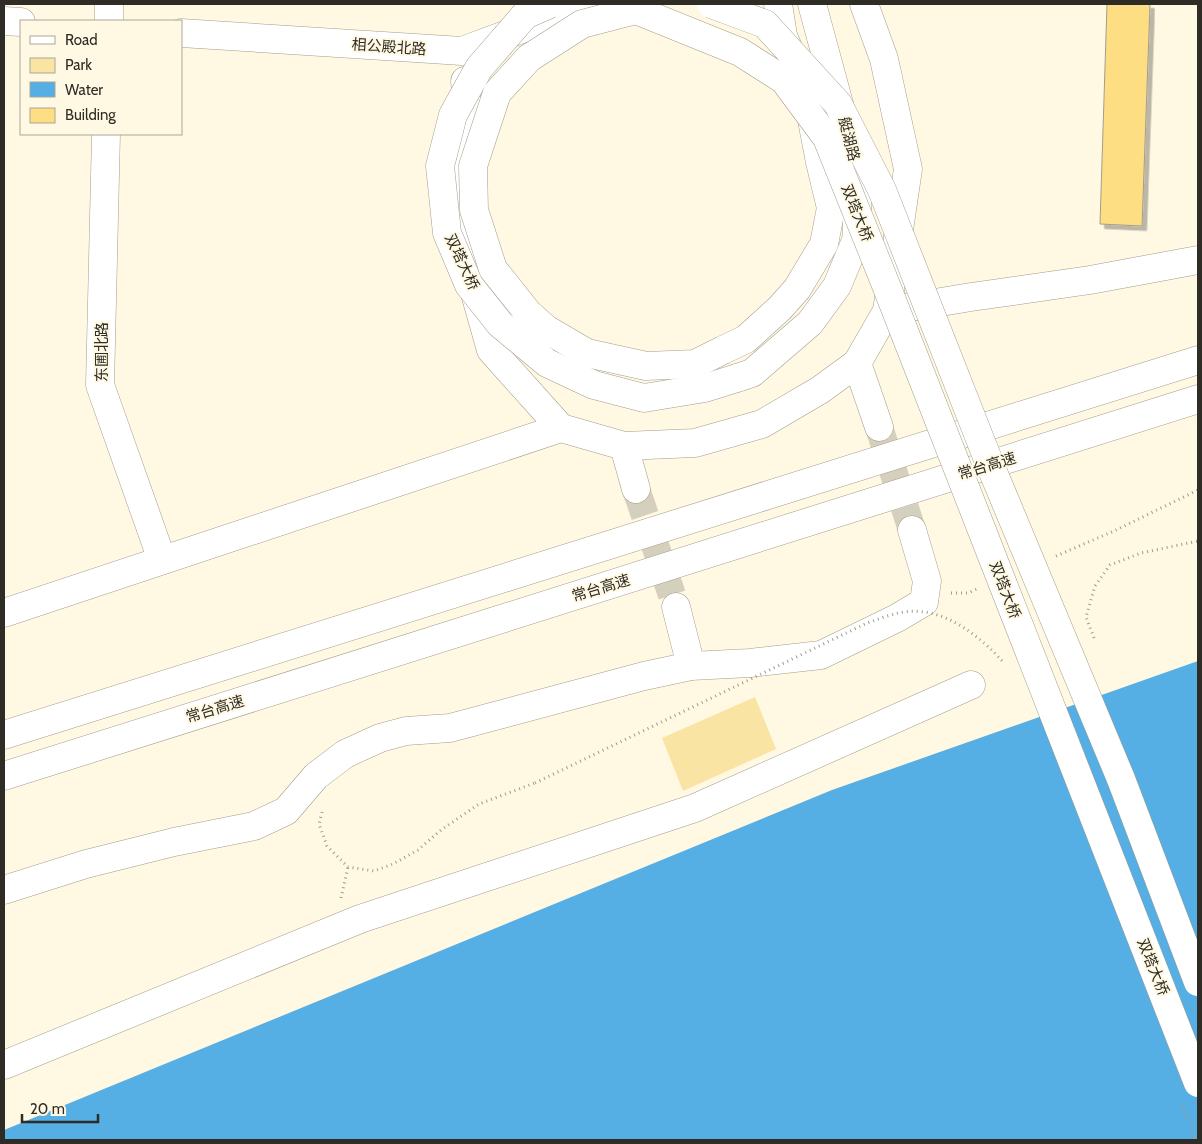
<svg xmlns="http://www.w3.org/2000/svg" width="1202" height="1144" viewBox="0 0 1202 1144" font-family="Cabin,'Noto Sans SC',sans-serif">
  <defs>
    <filter id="shadow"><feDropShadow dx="4.5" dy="4.5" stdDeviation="0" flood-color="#0004"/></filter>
  </defs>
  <rect width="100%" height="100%" fill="#fff8e3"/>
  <path fill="#fae4a4" d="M755 697 776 749 683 791 662 738Z"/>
  <path fill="#55aee4" d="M1198 661V1140H4V1130L832 790Z"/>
  <path fill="#fede83" stroke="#a49d8a" filter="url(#shadow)" d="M1107 4H1150L1142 226 1100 224Z"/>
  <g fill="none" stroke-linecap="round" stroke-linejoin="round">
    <g stroke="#d5cfbd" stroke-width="28" stroke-dasharray="28 14" stroke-linecap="butt">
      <path d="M879 427 912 530"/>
      <path d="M636 489 676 607"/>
    </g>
    <g stroke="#a39d8a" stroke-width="29">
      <g id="minor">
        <path d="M4 21 21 22"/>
        <path d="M109 21V4"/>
        <path d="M181 33 462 51 589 4"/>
        <path d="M465 81 468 111 459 237 491 350 561 428"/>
        <path d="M106 134 100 385 162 560"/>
        <path d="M887 311 971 297 1090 280 1198 260"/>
        <path d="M857 363 879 427"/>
        <path d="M624 446 636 489"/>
        <path d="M676 607 691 666"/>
        <path d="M4 613 561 428 624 446 695 443 762 424 820 390 857 363 887 311 908 169 884 59 864 4"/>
        <path d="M4 890 86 864 174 842 254 826 286 811 316 776 345 754 380 738 406 731 450 728 644 676 691 666 750 663 821 655 897 618 924 602 927 581 912 530"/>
        <path d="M4 1065 360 919 695 808 971 685"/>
      </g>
    </g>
    <g stroke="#a39d8a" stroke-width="29">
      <g id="major">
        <path d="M778 4 783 36 791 55"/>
        <path d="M723 350 746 339 780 308 797 289 824 244 831 208 820 162 811 115"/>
        <path d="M737 378 752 373 810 323 837 286 857 238V170L812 4"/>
      </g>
    </g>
    <g stroke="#a39d8a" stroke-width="29">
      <g id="highway">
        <path d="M4 735 1198 360"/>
        <path d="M4 776 1198 399"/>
      </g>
    </g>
    <g stroke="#a09b8c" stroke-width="3" stroke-dasharray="1 4" stroke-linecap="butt">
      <path d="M1056 556 1114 531 1198 490"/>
      <path d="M951 593H968L977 589"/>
      <path d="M1094 638 1086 617 1095 586 1110 565 1141 553 1198 541"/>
      <path d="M322 812 319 824 327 846 348 867 374 871 393 864 418 850 441 830 479 804 535 783"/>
      <path d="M341 898 348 867"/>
    </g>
    <use href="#minor" stroke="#fff" stroke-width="28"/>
    <use href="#major" stroke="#fff" stroke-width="28"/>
    <use href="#highway" stroke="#fff" stroke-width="28"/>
    <g stroke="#a39d8a" stroke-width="29" stroke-linecap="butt">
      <g id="major-bridge">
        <path d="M550 4 525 15 479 68 453 115 440 166 447 233 469 285 500 324 547 363 594 385 644 398 705 388 737 378"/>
        <path d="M711 4 765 24 838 104 882 190 991 467 1121 779 1198 982"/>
        <path d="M723 350 695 364 646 366 587 353 546 329 528 313 493 269 474 210 473 166 497 93 529 58 582 24 636 10 740 52 784 80 827 138 886 285 1198 1083"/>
      </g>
    </g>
    <g stroke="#a09b8c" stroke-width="3" stroke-dasharray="1 4" stroke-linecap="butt">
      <path d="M535 783 867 623C879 619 891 614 904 612 943 606 980 636 1004 663"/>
      <path d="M1182 1104 1196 1140"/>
    </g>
    <use href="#major-bridge" stroke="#fff" stroke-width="28"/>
  </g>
  <g text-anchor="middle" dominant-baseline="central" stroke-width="4" stroke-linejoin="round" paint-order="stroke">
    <g font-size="15" fill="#2e2c24" stroke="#fff8e3">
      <text transform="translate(389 47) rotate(4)">相公殿北路</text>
      <text transform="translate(849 139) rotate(76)">艇湖路</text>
      <text transform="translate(857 213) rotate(68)">双塔大桥</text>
      <text transform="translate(462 262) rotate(65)">双塔大桥</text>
      <text transform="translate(102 352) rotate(-90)">东圃北路</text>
      <text transform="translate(987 466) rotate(-17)">常台高速</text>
      <text transform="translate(601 588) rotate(-17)">常台高速</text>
      <text transform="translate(1005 590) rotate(69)">双塔大桥</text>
      <text transform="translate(215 709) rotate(-17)">常台高速</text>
      <text transform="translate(1153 967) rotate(68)">双塔大桥</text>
    </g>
  </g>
  <rect width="1202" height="1144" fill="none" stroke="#2e2c24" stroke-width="10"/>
  <rect x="20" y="20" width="162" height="115" fill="#fff8e3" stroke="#aba697"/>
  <rect x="30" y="36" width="25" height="8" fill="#ffffff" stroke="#aba697"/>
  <text x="65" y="45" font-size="15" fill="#2e2c24">Road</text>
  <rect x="30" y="58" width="25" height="15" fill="#fae4a4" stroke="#aba697"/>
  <text x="65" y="70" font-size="15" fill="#2e2c24">Park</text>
  <rect x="30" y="82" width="25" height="15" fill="#55aee4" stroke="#aba697"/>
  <text x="65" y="95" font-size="15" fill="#2e2c24">Water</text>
  <rect x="30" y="108" width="25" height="15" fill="#fede83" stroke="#aba697"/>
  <text x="65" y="120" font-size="15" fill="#2e2c24">Building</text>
  <path d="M22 1114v8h76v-8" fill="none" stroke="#2e2c24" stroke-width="2.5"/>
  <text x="30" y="1114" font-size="15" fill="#2e2c24" stroke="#fff8e3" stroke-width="4" paint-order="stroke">20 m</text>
</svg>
